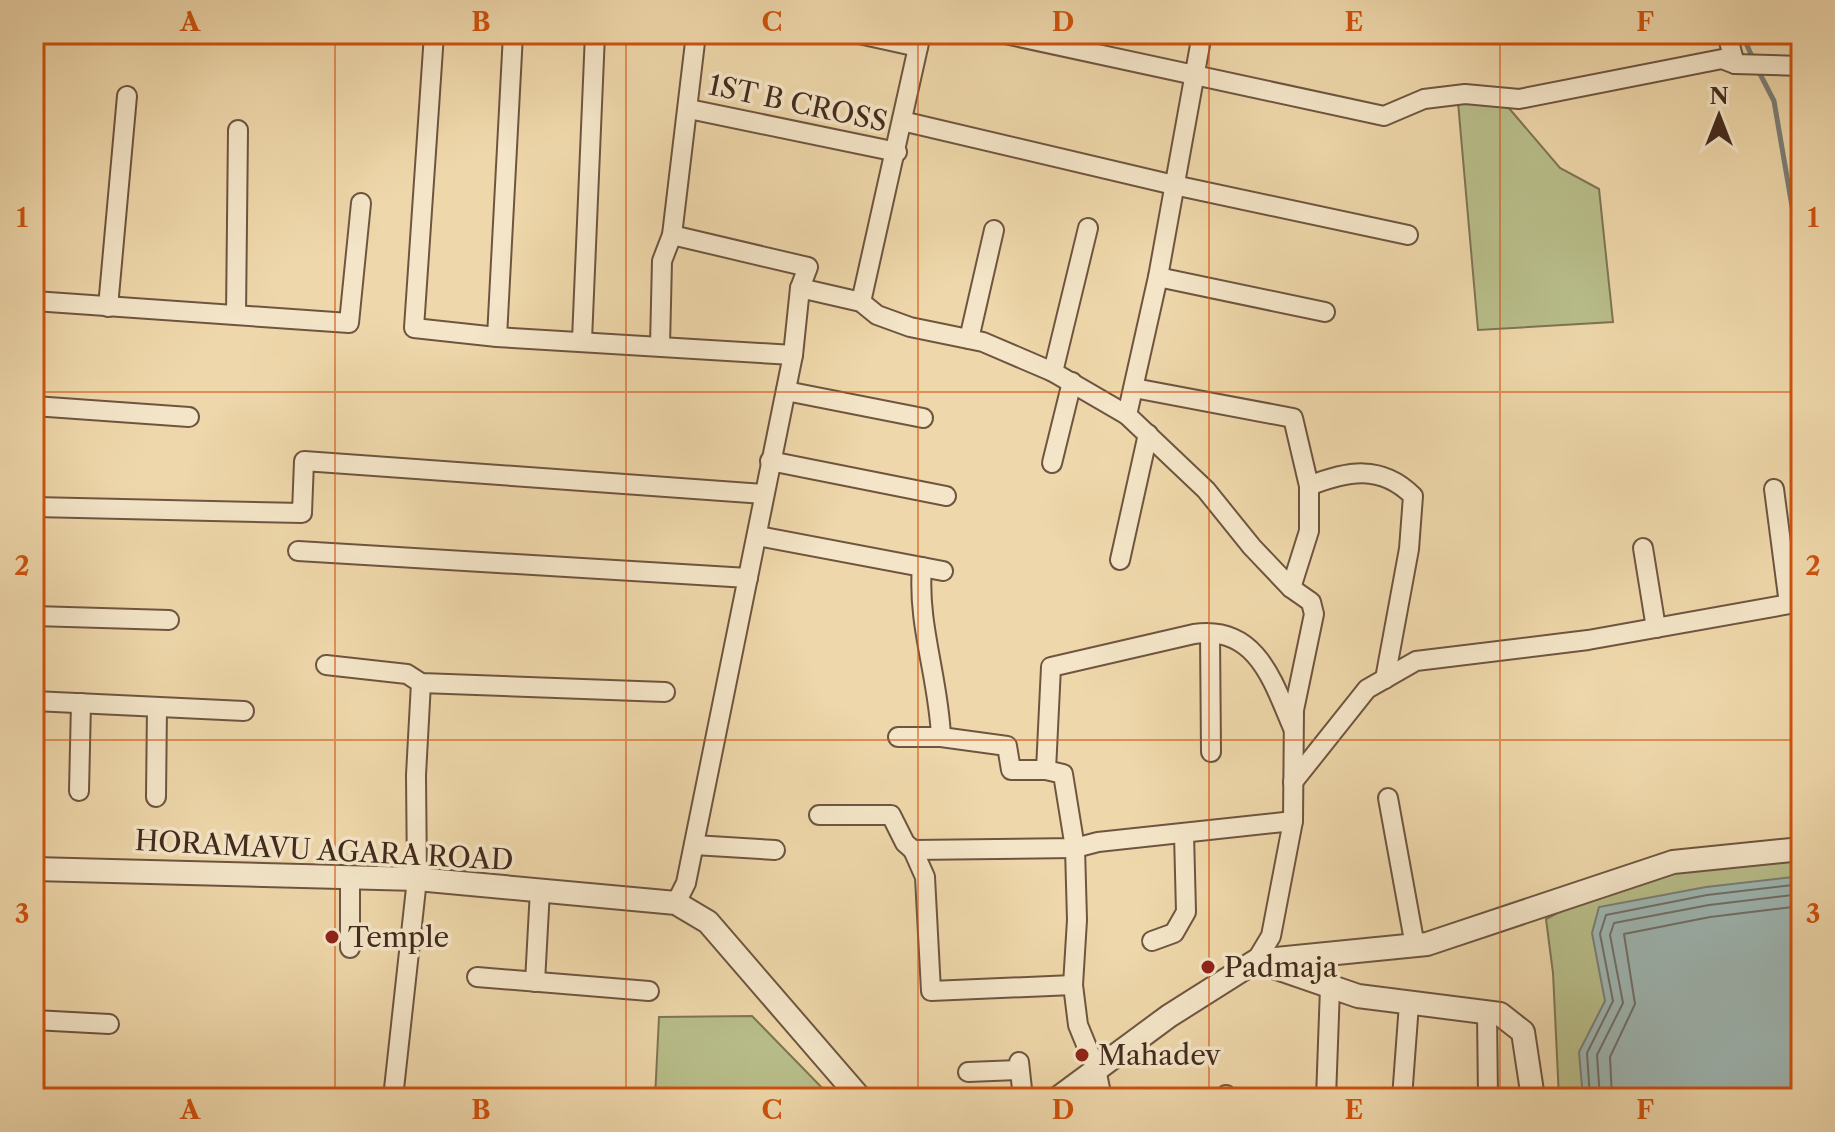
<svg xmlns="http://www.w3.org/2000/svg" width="1835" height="1132" viewBox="0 0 1835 1132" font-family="'Libre Caslon Text',serif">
  <rect width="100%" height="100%" fill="#eed7aa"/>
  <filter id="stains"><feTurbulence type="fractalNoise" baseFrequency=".0025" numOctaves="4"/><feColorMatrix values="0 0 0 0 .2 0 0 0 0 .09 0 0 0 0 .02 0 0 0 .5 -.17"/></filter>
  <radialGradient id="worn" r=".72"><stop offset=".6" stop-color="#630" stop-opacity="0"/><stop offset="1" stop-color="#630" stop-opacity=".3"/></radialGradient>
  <g fill="#b8be8a" stroke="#7e7453" stroke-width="2">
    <path d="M1458 102 1508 107 1560 168 1599 189 1613 322 1478 330Z"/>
    <path d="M1801 854V1098H1559L1553 973 1546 919 1597 892 1671 873Z"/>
    <path d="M752 1016 832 1098H655L659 1017Z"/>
  </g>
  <path fill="#9eb7b4" stroke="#7a7f77" stroke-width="2" d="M1801 876V1098H1583L1579 1052 1605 1001 1592 933 1599 907 1706 887Z"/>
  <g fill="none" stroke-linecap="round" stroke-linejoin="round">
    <g stroke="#707068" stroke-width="2">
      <path d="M1590 1098 1587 1053 1613 1001 1600 934 1606 915 1707 895 1801 884"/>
      <path d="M1600 1098 1597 1055 1623 1003 1610 935 1614 923 1709 905 1801 894"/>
      <path d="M1612 1098 1610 1057 1635 1004 1624 934 1710 917 1801 906"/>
    </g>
    <g stroke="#7a7f77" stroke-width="5">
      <path d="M1742 34 1754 61"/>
      <path d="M1758 70 1774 101 1801 259"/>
    </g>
    <g stroke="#6e5540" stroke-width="22">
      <g id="minor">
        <path d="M434 34 414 328 497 337 793 355"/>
        <path d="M859 34 918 47"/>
        <path d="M1005 34 1384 116 1424 99 1465 94 1519 99 1722 59 1735 64 1801 66"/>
        <path d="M1727 34 1735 64"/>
        <path d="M689 109 897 152"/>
        <path d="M902 121 1174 185 1408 235"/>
        <path d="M672 235 808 267 800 288"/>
        <path d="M1158 277 1325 312"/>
        <path d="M34 301 349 323 361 203"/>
        <path d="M861 302 921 34"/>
        <path d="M108 307 127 96"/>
        <path d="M236 315 238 130"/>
        <path d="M497 337 513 34"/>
        <path d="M969 339 994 230"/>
        <path d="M582 340 595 34"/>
        <path d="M660 345 662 261 672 235 696 34"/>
        <path d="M1053 372 1088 228"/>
        <path d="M1134 388 1293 418 1309 486V531L1291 588"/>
        <path d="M786 391 923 418"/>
        <path d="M34 406 189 417"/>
        <path d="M1127 415 1206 490 1252 547 1291 588 1311 602 1314 614 1294 710 1293 821 1271 936 1256 961"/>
        <path d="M770 461 946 496"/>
        <path d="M1052 463 1072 382"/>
        <path d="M1309 486C1347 471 1381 464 1413 496L1409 549 1385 679"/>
        <path d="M1774 489 1789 604"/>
        <path d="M34 507 302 513 304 461 764 494"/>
        <path d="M758 536 943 571"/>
        <path d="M1643 548 1656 628"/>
        <path d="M298 551 748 578"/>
        <path d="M1120 560 1148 434"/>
        <path d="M922 567C917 624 939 680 941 737L1007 746 1011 770H1046"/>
        <path d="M34 616 169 620"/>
        <path d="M1210 634 1211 752"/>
        <path d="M326 665 407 674 421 683 665 692"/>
        <path d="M34 701 244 711"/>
        <path d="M898 737H941"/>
        <path d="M1293 782 1367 689 1416 661 1588 640 1801 602"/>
        <path d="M79 791 81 703"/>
        <path d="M156 797 157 707"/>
        <path d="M1388 798 1415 946"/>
        <path d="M819 815H891L905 843 913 850 1075 848 1098 842 1293 821"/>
        <path d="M694 845 775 850"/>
        <path d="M913 850 925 877 931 991 1073 985"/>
        <path d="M350 877V948"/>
        <path d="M676 903 686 883 793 355 800 288 861 302 877 315 910 327 983 342 1053 372 1127 415 1158 277 1202 34"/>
        <path d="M1152 941 1174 933 1186 912 1184 834"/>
        <path d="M477 977 649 991"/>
        <path d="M535 982 540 890"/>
        <path d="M1487 1012 1488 1098"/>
        <path d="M34 1020 109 1024"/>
        <path d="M1019 1062 1023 1098"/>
        <path d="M968 1072 1019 1070"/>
        <path d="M65 1098H163"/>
        <path d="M393 1098 417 879 416 775 421 683"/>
        <path d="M1102 1098 1096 1069 1078 1025 1073 985 1077 920 1075 848 1063 774 1046 770 1051 667 1194 634C1257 625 1273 682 1293 728"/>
        <path d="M1226 1098V1095"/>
        <path d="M1326 1098 1330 988"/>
        <path d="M1402 1098 1409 1004"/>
      </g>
    </g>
    <g stroke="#6e5540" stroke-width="26">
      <g id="tertiary">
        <path d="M34 869 417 879 676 903 708 922 860 1098"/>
        <path d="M1265 964 1358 996 1500 1014 1523 1032 1533 1098"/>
        <path d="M1058 1098 1169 1016 1256 961 1427 944 1673 862 1801 849"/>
      </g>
    </g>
    <use href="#minor" stroke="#f4e5c8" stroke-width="18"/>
    <use href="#tertiary" stroke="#f4e5c8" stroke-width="22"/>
  </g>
  <path fill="none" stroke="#cf520e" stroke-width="2" stroke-opacity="0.55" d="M335 34V1098M626 34V1098M918 34V1098M1209 34V1098M1500 34V1098M34 392H1801M34 740H1801"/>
  <g fill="#8f2418" stroke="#f4e5c8" stroke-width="3">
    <circle cx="332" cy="937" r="8"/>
    <circle cx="1208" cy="967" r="8"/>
    <circle cx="1082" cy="1055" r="8"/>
  </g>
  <g text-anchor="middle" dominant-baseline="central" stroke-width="7" stroke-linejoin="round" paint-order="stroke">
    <g font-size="28" fill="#432a1c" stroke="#f4e5c8">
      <text transform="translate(798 103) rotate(12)">1ST B CROSS</text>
      <text transform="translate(324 850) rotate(3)">HORAMAVU AGARA ROAD</text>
    </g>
    <g font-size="28" fill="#432a1c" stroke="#f4e5c8" text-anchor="start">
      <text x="348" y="937">Temple</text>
      <text x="1224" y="967">Padmaja</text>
      <text x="1098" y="1055">Mahadev</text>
    </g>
  </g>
  <rect width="1835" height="1132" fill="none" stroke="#eed7aa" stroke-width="88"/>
  <g transform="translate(1719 116)" stroke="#f4e5c8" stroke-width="6" paint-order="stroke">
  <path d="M0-6L14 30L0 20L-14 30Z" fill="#432a1c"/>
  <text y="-12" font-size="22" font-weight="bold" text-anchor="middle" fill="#432a1c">N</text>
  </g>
  <rect x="44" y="44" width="1747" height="1044" fill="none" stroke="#cf520e" stroke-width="3"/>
  <g font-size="26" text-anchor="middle" font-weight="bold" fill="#cf520e">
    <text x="190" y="31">A</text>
    <text x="481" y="31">B</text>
    <text x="772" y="31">C</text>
    <text x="1063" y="31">D</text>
    <text x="1354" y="31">E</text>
    <text x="1645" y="31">F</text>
    <text x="22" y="227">1</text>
    <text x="1813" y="227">1</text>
    <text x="22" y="575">2</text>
    <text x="1813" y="575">2</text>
    <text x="22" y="923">3</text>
    <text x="1813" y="923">3</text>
    <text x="190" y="1119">A</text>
    <text x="481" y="1119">B</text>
    <text x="772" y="1119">C</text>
    <text x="1063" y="1119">D</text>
    <text x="1354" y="1119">E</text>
    <text x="1645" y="1119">F</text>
  </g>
  <rect width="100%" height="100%" filter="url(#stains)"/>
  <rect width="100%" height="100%" fill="url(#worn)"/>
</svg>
